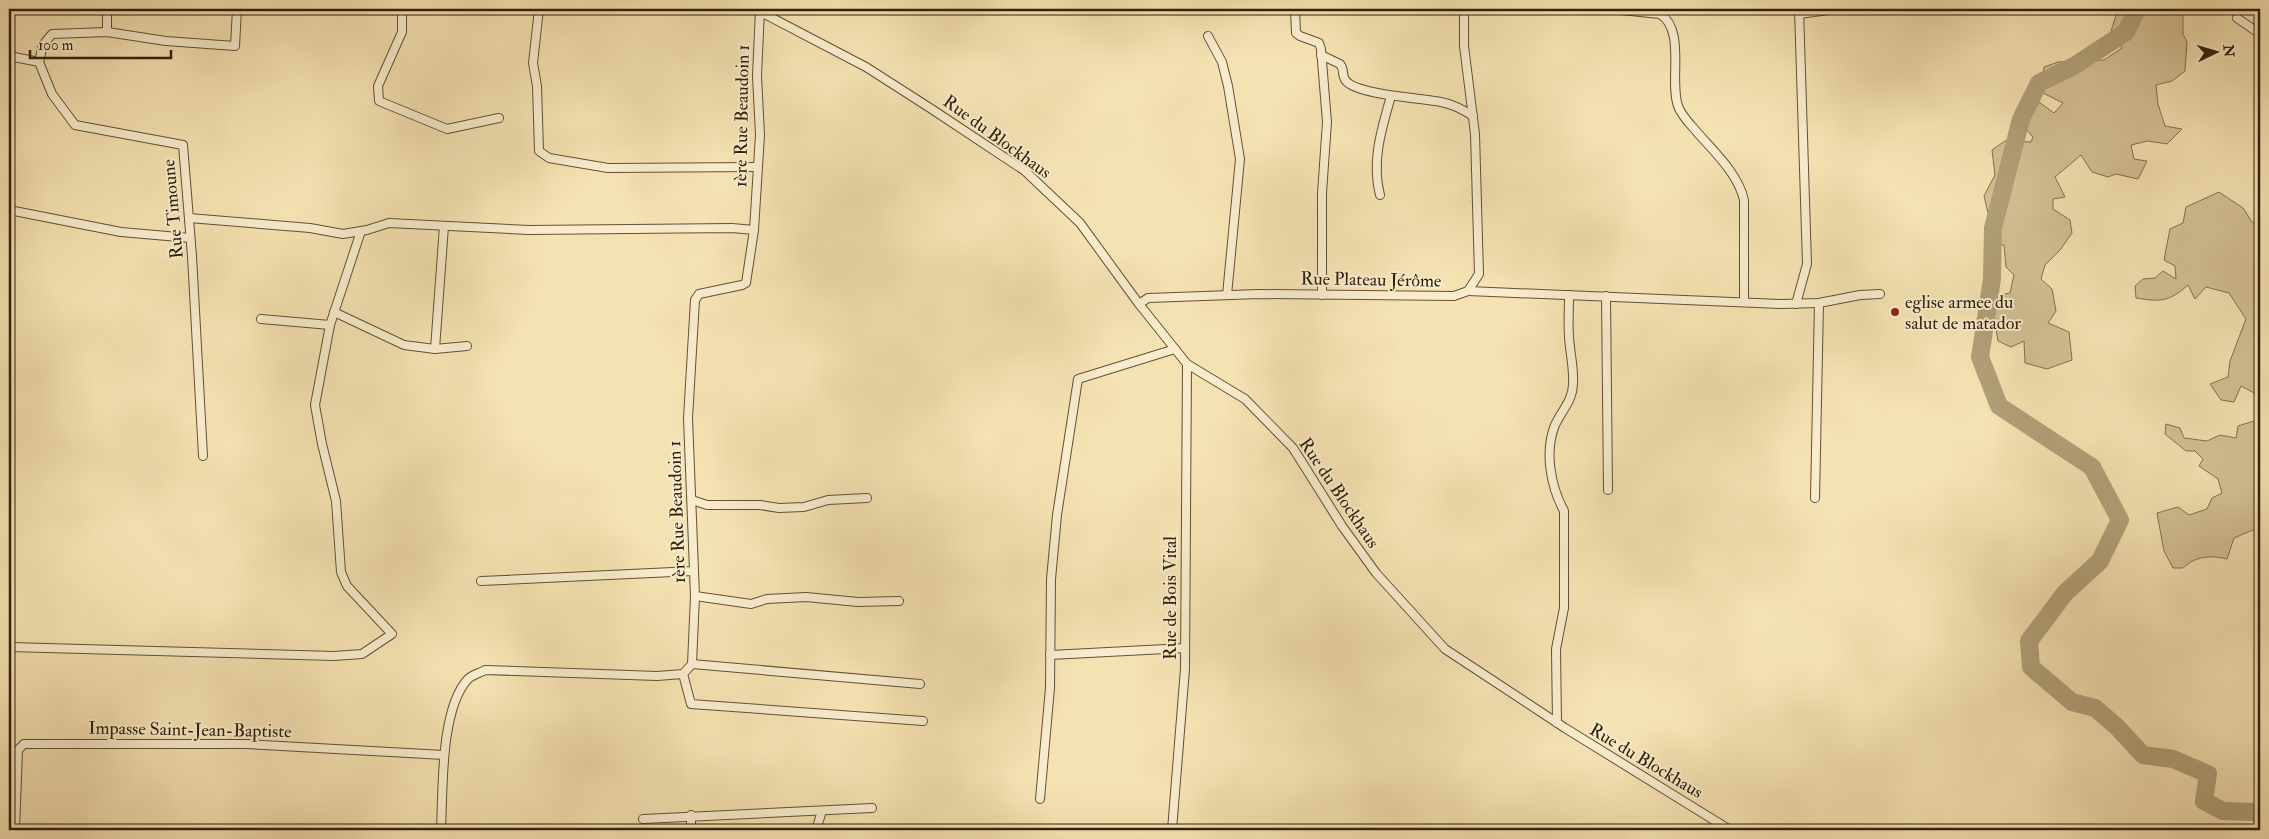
<svg xmlns="http://www.w3.org/2000/svg" width="2269" height="839" viewBox="0 0 2269 839" font-family="'IM FELL Double Pica',serif">
  <rect width="100%" height="100%" fill="#f5e2b2"/>
  <filter id="stains"><feTurbulence type="fractalNoise" baseFrequency=".004" numOctaves="4"/><feColorMatrix values="0 0 0 0 .2 0 0 0 0 .09 0 0 0 0 .02 0 0 0 .5 -.17"/></filter>
  <radialGradient id="worn" r=".72"><stop offset=".6" stop-color="#630" stop-opacity="0"/><stop offset="1" stop-color="#630" stop-opacity=".3"/></radialGradient>
  <g fill="#d4c195" stroke="#82714f">
    <path d="M2118 9H2183V34L2187 42 2185 71 2172 81 2156 85 2158 104 2165 126 2182 129 2167 144 2148 141 2131 145 2134 159 2147 161 2138 179 2116 174 2108 177 2092 172 2081 155 2055 177 2065 197 2053 199V209L2070 220 2072 233 2060 250 2045 265 2041 279 2052 289 2056 311 2048 323 2069 332 2072 360 2047 369 2025 363 2024 341 2011 347 1998 341 1992 305 1996 296 2010 293 2014 275 2006 267 2004 245H1992L1996 228 1988 213 1984 196 1995 175 1992 150 2005 141 2031 142 2033 137 2024 127 2027 112 2039 102 2054 113 2063 103 2041 92 2044 67 2058 62 2104 60 2122 48 2111 31Z"/>
    <path d="M2219 192 2243 208 2252 222 2260 227V396L2241 386 2234 402 2221 400 2210 384 2228 377 2230 361 2246 319 2229 293 2206 287 2195 299 2188 285C2169 302 2160 302 2136 298L2135 286 2143 279 2155 278 2163 271 2176 279 2175 266 2164 260 2170 229 2183 223 2186 207Z"/>
    <path d="M2260 419V527L2234 538 2227 559C2210 555 2196 556 2183 568H2173L2164 551 2157 513 2178 507 2189 515 2207 509 2212 498 2222 493 2218 479 2199 466 2203 459 2195 451H2186L2165 434 2166 424 2180 428 2184 438 2207 441 2220 435 2236 438 2238 426Z"/>
  </g>
  <g fill="none" stroke-linecap="round" stroke-linejoin="round">
    <path stroke="#b2a079" stroke-width="18" d="M2137 9 2126 32 2074 66 2039 83 2021 119 1993 228 1992 279 1980 357 1999 406 2092 467 2120 520 2100 561 2065 593 2029 641 2031 667 2072 702 2095 708 2117 727 2143 755 2173 759 2208 774 2204 801 2223 811 2253 812 2260 814"/>
    <g stroke="#625133" stroke-width="10">
      <g id="street">
        <path d="M402 9V32L378 86 379 101 447 129 499 118"/>
        <path d="M539 9 533 63 537 86 539 151 549 158 608 168 757 167"/>
        <path d="M755 9 866 67 930 108 1025 171 1080 223 1139 304 1187 364 1245 399 1293 448 1342 526 1376 573 1445 649 1565 728 1730 830"/>
        <path d="M1295 9 1296 33 1300 36 1319 43 1321 49 1327 122 1322 193V295"/>
        <path d="M1611 9 1660 14C1686 30 1669 80 1678 106 1681 115 1689 123 1696 131 1713 151 1738 173 1744 200V302"/>
        <path d="M1799 14 1836 9"/>
        <path d="M2237 18 2260 34"/>
        <path d="M107 32V9"/>
        <path d="M1208 36 1222 62 1228 86 1240 159 1227 295"/>
        <path d="M1321 55 1340 64C1345 70 1341 75 1346 81 1358 95 1422 98 1441 102 1453 104 1463 110 1473 116"/>
        <path d="M9 56 39 62 52 94 75 125 183 145 192 256 203 456"/>
        <path d="M39 62 43 45 52 34 107 32 166 41 235 46 237 9"/>
        <path d="M1380 195C1371 161 1382 128 1391 96"/>
        <path d="M9 210 121 232 190 238"/>
        <path d="M189 218 310 228 343 234 367 230 389 223 529 230 732 228 754 230"/>
        <path d="M1468 291 1781 304 1819 303 1860 295 1880 294"/>
        <path d="M1606 296 1608 490"/>
        <path d="M1139 304 1148 298 1259 294 1454 296 1468 291 1479 274 1475 134 1464 46V9"/>
        <path d="M1796 304 1807 264 1799 9"/>
        <path d="M334 312 404 345 435 349 467 346"/>
        <path d="M261 319 330 325"/>
        <path d="M435 349 444 226"/>
        <path d="M1815 498 1819 303"/>
        <path d="M692 500 707 505H760L779 508 804 507 828 500 867 498"/>
        <path d="M481 581 694 571"/>
        <path d="M695 596 751 604 767 599 806 597 858 602 899 601"/>
        <path d="M9 647 334 656 362 654 392 634 347 586 341 572 336 501 322 444 315 405 330 325 361 231"/>
        <path d="M1050 655 1185 648"/>
        <path d="M692 664 920 684"/>
        <path d="M683 674 691 704 923 721"/>
        <path d="M1557 723 1556 649 1564 608V511C1551 487 1544 452 1555 425 1562 410 1573 400 1573 384 1574 368 1570 353 1569 337 1568 323 1569 309 1569 295"/>
        <path d="M1040 799 1050 688 1051 579 1057 515 1078 379 1175 349"/>
        <path d="M691 815V830"/>
        <path d="M643 819 872 808"/>
        <path d="M15 830 18 750 24 744H247L444 755"/>
        <path d="M441 830C443 791 440 709 468 679 472 675 480 673 485 670L657 676 683 674 692 664 695 596 688 418 695 300 699 294 742 285 746 283 754 230 760 135 757 76 760 9"/>
        <path d="M816 830 822 811"/>
        <path d="M1172 830 1185 669 1187 364"/>
      </g>
    </g>
    <use href="#street" stroke="#f8eccd" stroke-width="8"/>
  </g>
  <circle fill="#8f2418" stroke="#f8eccd" stroke-width="2" cx="1895" cy="312" r="5"/>
  <g text-anchor="middle" dominant-baseline="central" stroke-width="4" stroke-linejoin="round" paint-order="stroke">
    <g font-size="18" fill="#312109" stroke="#f8eccd">
      <text transform="translate(742 116) rotate(-89)">1ère Rue Beaudoin 1</text>
      <text transform="translate(997 137) rotate(36)">Rue du Blockhaus</text>
      <text transform="translate(173 209) rotate(-95)">Rue Timoune</text>
      <text transform="translate(1371 280) rotate(1)">Rue Plateau Jérôme</text>
      <text transform="translate(1339 493) rotate(56)">Rue du Blockhaus</text>
      <text transform="translate(677 512) rotate(-92)">1ère Rue Beaudoin 1</text>
      <text transform="translate(1170 598) rotate(-90)">Rue de Bois Vital</text>
      <text transform="translate(190 730) rotate(1)">Impasse Saint-Jean-Baptiste</text>
      <text transform="translate(1646 761) rotate(31)">Rue du Blockhaus</text>
    </g>
    <g font-size="18" fill="#312109" stroke="#f8eccd" text-anchor="start">
      <text x="1905" y="302">eglise armee du<tspan x="1905" dy="21">salut de matador</tspan></text>
    </g>
  </g>
  <rect width="2269" height="839" fill="none" stroke="#f5e2b2" stroke-width="30"/>
  <rect x="10" y="10" width="2249" height="819" fill="none" stroke="#312109" stroke-width="2.5"/>
  <rect x="15" y="15" width="2239" height="809" fill="none" stroke="#312109"/>
  <g transform="translate(2216 52) rotate(85)" stroke="#f8eccd" stroke-width="4" paint-order="stroke">
  <path d="M0-4L9 19L0 12L-9 19Z" fill="#312109"/>
  <text y="-8" font-size="14" font-weight="bold" text-anchor="middle" fill="#312109">N</text>
  </g>
  <path d="M30 50v8h141v-8" fill="none" stroke="#312109" stroke-width="2.5"/>
  <text x="38" y="50" font-size="15" fill="#312109" stroke="#f8eccd" stroke-width="4" paint-order="stroke">100 m</text>
  <rect width="100%" height="100%" filter="url(#stains)"/>
  <rect width="100%" height="100%" fill="url(#worn)"/>
</svg>
